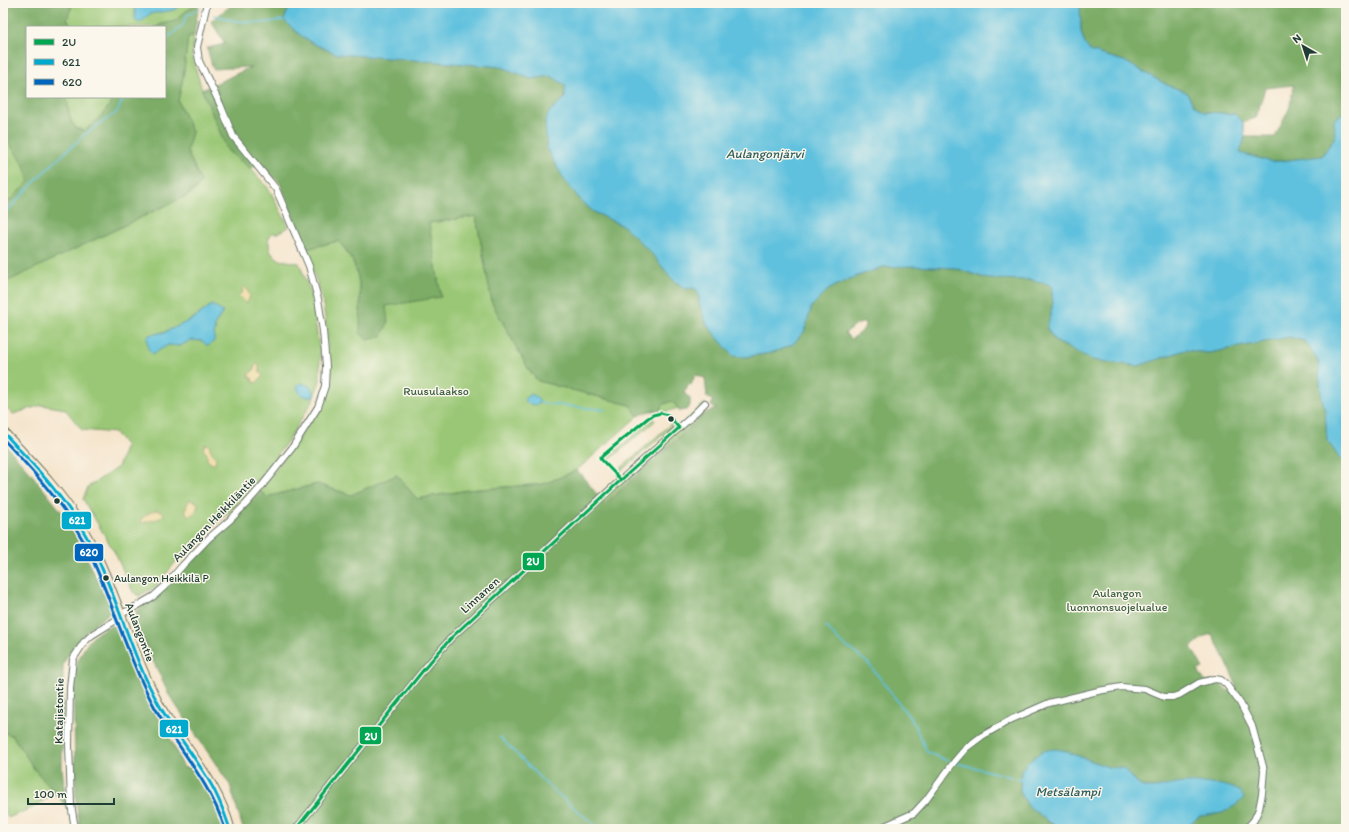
<svg xmlns="http://www.w3.org/2000/svg" width="1349" height="832" viewBox="0 0 1349 832" font-family="Itim,sans-serif">
  <rect width="100%" height="100%" fill="#fbf7ec"/>
  <filter id="ink" filterUnits="userSpaceOnUse"><feTurbulence type="fractalNoise" baseFrequency=".025" numOctaves="2"/><feDisplacementMap in="SourceGraphic" scale="8" xChannelSelector="R" yChannelSelector="G"/><feConvolveMatrix kernelMatrix="1 2 1 2 8 2 1 2 1" color-interpolation-filters="sRGB"/></filter>
  <filter id="wash" filterUnits="userSpaceOnUse"><feTurbulence type="fractalNoise" baseFrequency=".012" numOctaves="4" result="noise"/><feDisplacementMap in="SourceGraphic" scale="16" xChannelSelector="R" yChannelSelector="G"/><feGaussianBlur stdDeviation="0.9" result="paint"/><feColorMatrix in="noise" values="0 0 0 0 0 0 0 0 0 0 0 0 0 0 0 0 0 1.4 0 .05"/><feComposite in="paint" operator="in"/></filter>
  <g filter="url(#wash)">
    <rect width="100%" height="100%" fill="#f5e4cb"/>
    <g fill="#9ac775" stroke="#5c8254" fill-rule="evenodd">
      <path d="M73 3H199L185 12 175 21 162 24 156 27H72L67 19Z"/>
      <path d="M194 35 192 56 202 90 228 151 250 168 269 189 289 227 278 233H272L268 239 271 253 280 260 299 263 311 293 320 353V381L312 402 289 439 263 475 232 510 206 532 181 555 155 588 147 591 139 596 133 592 115 553 83 499 88 487 118 467 126 446 115 433 82 430 65 409 42 405 13 414 3 406V279L10 280 188 195 197 188 201 182 187 151 192 132 178 101 183 78 188 37ZM212 305 215 324V331L202 341 191 340 180 346 168 345 158 333C178 330 196 317 212 305Z"/>
      <path d="M67 97H116L102 115 85 131C83 130 78 130 76 128 68 122 68 106 67 97Z"/>
      <path d="M3 134 24 165 29 181 3 207Z"/>
      <path d="M476 216 492 303 529 370 538 381 630 405 638 416 577 470 544 484 468 490 417 499 397 475 351 495 317 484 267 497 260 491 321 407 328 366 327 331 322 298 306 249 338 241C359 265 360 280 360 311L429 223Z"/>
      <path d="M672 401 678 408 666 412 659 411 664 404Z"/>
      <path d="M705 403 704 413 604 503 600 498Z"/>
      <path d="M653 418 655 421 609 460 607 458Z"/>
      <path d="M671 424 673 426 620 472 619 470Z"/>
      <path d="M3 732 13 736 35 770 55 793 34 807 8 818 3 804Z"/>
    </g>
    <g fill="#7bac66" stroke="#4d744d" fill-rule="evenodd">
      <path d="M3 3H73L67 19 72 27H27V97H67C68 106 68 121 76 128 78 130 82 130 85 131L102 115 116 97H165V27H156L162 24 175 21 185 12 199 3 194 35 188 37 183 78 178 101 192 132 187 151 201 182 197 188 188 195 10 280 3 279V207L29 181 24 165 3 134Z"/>
      <path d="M232 3H291L284 20C302 39 314 45 338 54L502 67 531 79 551 76 566 85 565 98 550 111 547 149 565 181 583 203 594 212 625 227 653 255 671 278 685 289 693 288 697 290 699 295V303L707 325 746 357 771 353 792 345 804 332 812 306 828 290 847 280 883 267 913 266 955 268 988 279 1032 280 1051 284 1053 303 1047 329 1055 341 1093 360 1138 366 1185 350 1209 353 1289 337 1305 341 1318 361 1321 393 1325 411 1327 440 1338 456 1346 465V829H1183L1200 816 1222 813 1175 784C1161 788 1145 791 1134 781 1130 777 1127 772 1123 768L1108 767 1062 750 1021 771 1020 791 1048 822 1059 829H243L230 785 169 695 137 626 136 611 153 598 260 491 267 497 317 484 351 495 397 475 417 499 468 490 544 484 577 470 605 504 707 412 717 409 711 406 713 401 707 397 705 378 695 375 691 385 689 384 684 392 686 395 690 398V405L686 410 680 411 672 401 664 404 659 411C650 410 645 412 638 416L630 405 538 381 529 370 492 303 476 216 429 223 441 297 386 306 388 323 381 337 367 340 360 333C360 307 364 276 348 253 346 248 341 245 338 241L306 249 280 183 260 165 250 168 228 151 202 90 251 67 213 69 207 48 225 44 211 21 233 4ZM865 322C866 331 857 335 851 339L845 333 855 325ZM1212 634 1225 659 1237 686 1228 691C1219 681 1217 680 1205 682L1198 670 1203 668 1191 647 1205 636Z"/>
      <path d="M1080 3H1346V110L1334 120 1335 137 1322 156 1272 162 1239 153 1245 137H1275L1289 109 1294 85 1265 88 1256 118 1243 122 1235 114 1204 112 1194 105 1186 92 1167 85 1124 61 1090 51 1085 44 1081 32Z"/>
      <path d="M3 442 33 476 67 519 113 610 89 629 73 647 63 664 62 767 66 806 35 770 13 736 3 732Z"/>
      <path d="M118 624 146 694 171 740 184 768 191 767C205 782 220 809 224 829H80L76 801 73 675C81 651 90 630 118 624Z"/>
    </g>
    <g fill="#eeda9e" stroke="#868c69">
      <path d="M244 286 247 289 250 296 247 303H246L238 295 242 293Z"/>
      <path d="M257 364 259 365V371L263 376 256 383 253 382 252 378 249 377V374L254 370 255 366Z"/>
      <path d="M205 444 209 445 211 451 216 458 215 464H212L207 460V454L203 449Z"/>
      <path d="M189 500 197 502 198 505 196 512 188 517 185 510Z"/>
      <path d="M156 510 162 512 164 514C159 521 150 520 143 523L141 522V519L149 513Z"/>
    </g>
    <g fill="#60c1de" stroke="#407f89">
      <path d="M135 3H185L174 10 150 14 141 22H137L135 19Z"/>
      <path d="M291 3H1080L1081 32 1085 44 1090 51 1124 61 1167 85 1186 92 1194 105 1204 112 1235 114 1243 122 1245 137 1240 153 1272 162 1322 156 1335 137 1334 120 1346 110V465L1338 456 1327 440 1325 411 1321 393 1318 361 1305 341 1289 337 1209 353 1185 350 1138 366 1093 360 1055 341 1047 328 1053 303 1051 285 1032 280 988 279 955 268 913 266 883 267 847 280 828 290 812 306 804 332 792 345 771 353 745 357 733 356 707 325 699 303V295L697 290 693 288 685 289 671 278 653 255 625 227 594 212 583 203 565 181 547 149 545 121 550 111 565 98V85L551 76 531 79 502 67 338 54C314 45 302 39 284 20Z"/>
      <path d="M212 305 223 312 215 324 214 341 208 346 202 341 191 340 180 346 168 345 153 354 148 349 147 338 149 335 165 332 193 319Z"/>
      <path d="M301 383 310 386 315 395C306 400 298 395 297 385Z"/>
      <path d="M531 394 537 397 540 403C535 406 530 405 525 401V398Z"/>
      <path d="M1054 749 1062 750 1108 767 1123 768C1129 774 1133 782 1141 786 1151 791 1164 786 1174 784 1189 782 1227 782 1239 791 1241 792 1242 796 1244 798L1236 805 1222 813 1200 816 1183 829H1059L1028 806 1020 791 1021 771 1026 764 1042 751Z"/>
    </g>
    <g fill="none" stroke-linecap="round" stroke-linejoin="round">
      <g stroke="#60c1de" stroke-width="1.5">
        <path d="M214 15 236 21 262 23 284 20"/>
        <path d="M165 40 183 25 187 15 200 9"/>
        <path d="M3 215 42 174 85 134 117 112 124 97"/>
        <path d="M540 403 606 410"/>
        <path d="M826 626 838 640 868 663 883 682 913 722 927 752 943 759 950 761"/>
        <path d="M500 737 544 782 599 829"/>
        <path d="M957 763 1011 777"/>
        <path d="M1017 778 1021 779"/>
      </g>
    </g>
  </g>
  <g filter="url(#ink)">
    <g fill="none" stroke-linecap="round" stroke-linejoin="round">
      <g stroke="#6a7769" stroke-width="8">
        <g id="street">
          <path d="M120 614 130 610 154 596 164 587 183 565 209 538 230 520 246 504 261 487 292 448 318 407 325 386 326 366 323 331 318 299 309 266 276 189 233 136 220 104 199 61 197 47 207 3"/>
          <path d="M75 829 71 804 69 745 70 688 73 659 84 642 92 635 121 617"/>
          <path d="M296 829 425 668 452 637 602 497 688 420 705 403"/>
          <path d="M878 829 914 813 926 800 954 762 966 748 982 736 1012 719 1049 703 1098 691 1121 687 1145 689 1164 697H1173L1179 695 1199 683 1215 679 1221 680 1226 684 1240 703 1252 726 1264 770 1262 794 1259 809 1254 820 1246 829"/>
        </g>
      </g>
      <g stroke="#6a7769" stroke-width="11">
        <path id="secondary" d="M3 432C31 462 61 492 82 528 114 583 128 647 158 703 182 747 217 779 230 829"/>
      </g>
      <use href="#street" stroke="#fff" stroke-width="6"/>
      <use href="#secondary" stroke="#ffe4c6" stroke-width="9"/>
      <g stroke="#fbf7ec" stroke-width="6">
        <g id="bus-1">
          <path d="M661 413 668 415 679 428 621 480 600 458 648 418 653 415Z"/>
          <path d="M296 829 425 668 452 637 621 480"/>
        </g>
      </g>
      <g stroke="#fbf7ec" stroke-width="6">
        <path id="bus-2" d="M3 432C37 468 71 504 93 549 118 599 131 654 158 703 173 730 192 753 208 779 218 795 224 811 230 829"/>
      </g>
      <g stroke="#fbf7ec" stroke-width="6">
        <path id="bus-3" d="M3 439C36 474 68 509 89 552 113 602 127 657 154 706 178 749 209 780 225 829"/>
      </g>
      <use href="#bus-1" stroke="#00a651" stroke-width="3"/>
      <use href="#bus-2" stroke="#00a9ce" stroke-width="3"/>
      <use href="#bus-3" stroke="#0065bd" stroke-width="3"/>
    </g>
  </g>
  <g fill="#1f3d34" stroke="#fbf7ec" stroke-width="1.5">
    <circle cx="671" cy="419" r="3.5"/>
    <circle cx="57" cy="501" r="3.5"/>
    <circle cx="106" cy="578" r="3.5"/>
  </g>
  <g text-anchor="middle" dominant-baseline="central" stroke-width="3" stroke-linejoin="round" paint-order="stroke">
    <g font-size="11" fill="#1f3d34" stroke="#fbf7ec" text-anchor="start">
      <text x="114" y="578">Aulangon Heikkilä P</text>
    </g>
    <g font-size="12" fill="#3e6044" stroke="#fbf7ec">
      <text x="436" y="391">Ruusulaakso</text>
      <text x="1117" y="593">Aulangon<tspan x="1117" dy="14">luonnonsuojelualue</tspan></text>
    </g>
    <g font-size="12" fill="#1f3d34" stroke="#fbf7ec">
      <text transform="translate(214 519) rotate(-46)">Aulangon Heikkiläntie</text>
      <text transform="translate(480 595) rotate(-42)">Linnanen</text>
      <text transform="translate(140 632) rotate(69)">Aulangontie</text>
      <text transform="translate(59 711) rotate(-89)">Katajistontie</text>
    </g>
    <g font-size="13" font-style="italic" fill="#2f5e5e" stroke="#fbf7ec">
      <text x="765" y="153">Aulangonjärvi</text>
      <text x="1068" y="791">Metsälampi</text>
    </g>
  </g>
  <g stroke="#fbf7ec" stroke-width="1.5">
    <rect x="61" y="511" width="31" height="19" rx="4" fill="#00a9ce"/>
    <rect x="74" y="543" width="30" height="19" rx="4" fill="#0065bd"/>
    <rect x="522" y="552" width="23" height="19" rx="4" fill="#00a651"/>
    <rect x="159" y="719" width="30" height="19" rx="4" fill="#00a9ce"/>
    <rect x="359" y="726" width="23" height="19" rx="4" fill="#00a651"/>
  </g>
  <g font-size="11" text-anchor="middle" font-weight="bold" fill="#fff">
    <text x="77" y="524">621</text>
    <text x="89" y="556">620</text>
    <text x="533" y="565">2U</text>
    <text x="174" y="733">621</text>
    <text x="371" y="740">2U</text>
  </g>
  <rect width="1349" height="832" fill="none" stroke="#fbf7ec" stroke-width="16"/>
  <rect x="26" y="26" width="140" height="72" fill="#fbf7ec" stroke="#a3ada2"/>
  <rect x="34" y="39" width="20" height="6" fill="#00a651" stroke="#a3ada2"/>
  <text x="62" y="46" font-size="12" fill="#1f3d34">2U</text>
  <rect x="34" y="59" width="20" height="6" fill="#00a9ce" stroke="#a3ada2"/>
  <text x="62" y="66" font-size="12" fill="#1f3d34">621</text>
  <rect x="34" y="79" width="20" height="6" fill="#0065bd" stroke="#a3ada2"/>
  <text x="62" y="86" font-size="12" fill="#1f3d34">620</text>
  <g transform="translate(1303 46) rotate(321)" stroke="#fbf7ec" stroke-width="3" paint-order="stroke">
  <path d="M0-3L7 15L0 10L-7 15Z" fill="#1f3d34"/>
  <text y="-6" font-size="11" font-weight="bold" text-anchor="middle" fill="#1f3d34">N</text>
  </g>
  <path d="M28 798v6h86v-6" fill="none" stroke="#1f3d34" stroke-width="2"/>
  <text x="34" y="798" font-size="12" fill="#1f3d34" stroke="#fbf7ec" stroke-width="3" paint-order="stroke">100 m</text>
</svg>
